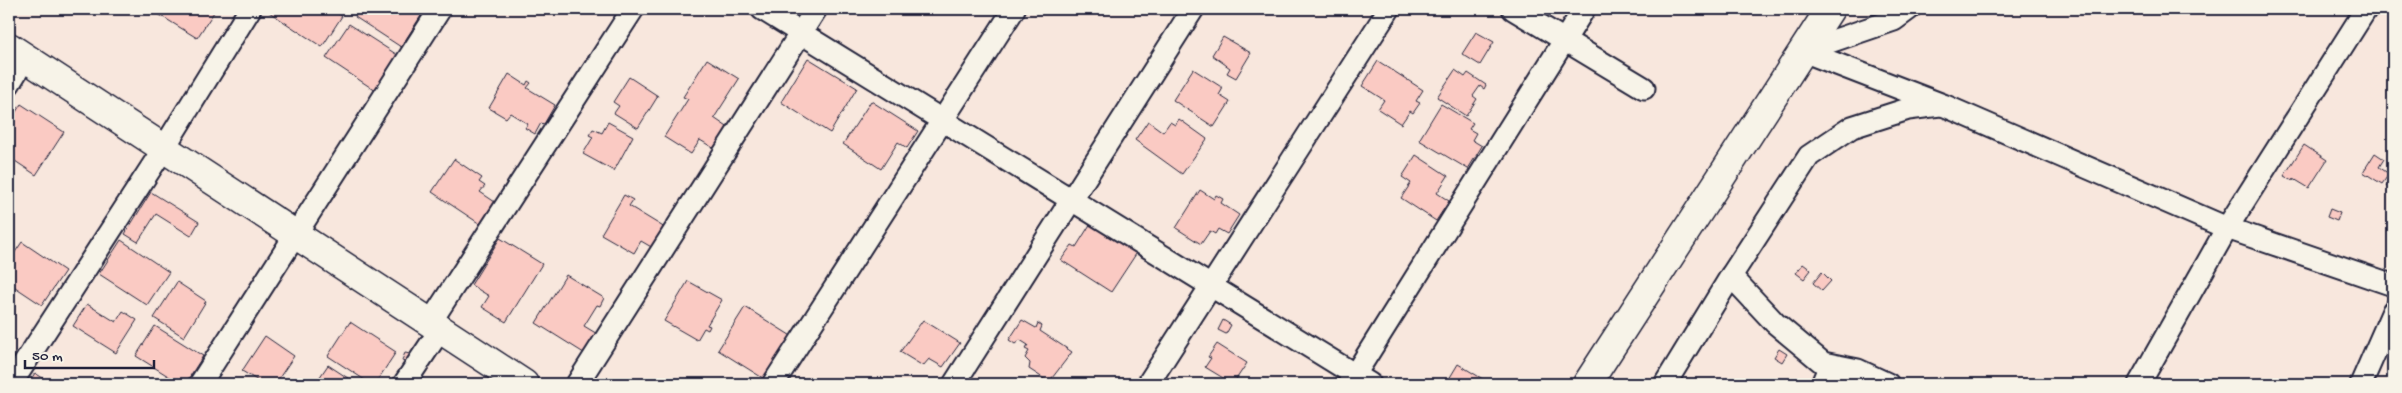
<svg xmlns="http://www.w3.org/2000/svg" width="2402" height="393" viewBox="0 0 2402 393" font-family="'Gochi Hand',sans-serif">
  <rect width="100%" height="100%" fill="#f8e7dd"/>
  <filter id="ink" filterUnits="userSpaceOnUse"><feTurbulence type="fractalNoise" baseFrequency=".02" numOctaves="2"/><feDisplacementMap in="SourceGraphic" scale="10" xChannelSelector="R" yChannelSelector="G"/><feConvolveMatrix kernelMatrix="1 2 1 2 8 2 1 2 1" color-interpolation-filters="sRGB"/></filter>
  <g filter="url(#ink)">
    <g fill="#facac3" stroke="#22223b">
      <path d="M150 9H216L197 38Z"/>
      <path d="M267 9H330L342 16 322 47 266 10Z"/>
      <path d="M361 9H420L424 11 401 47 355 17Z"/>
      <path d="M349 24 399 56 376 91 326 58Z"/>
      <path d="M1476 32 1494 42 1480 65 1462 54Z"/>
      <path d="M1223 37 1251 53 1236 78 1227 73 1230 68 1212 55Z"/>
      <path d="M808 58 857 88 830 133 781 102Z"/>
      <path d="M707 59 739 79 714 118 733 131 720 152 700 140 691 154 664 137 688 99 683 97Z"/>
      <path d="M1378 61 1423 90 1416 101 1420 103 1413 113 1410 111 1401 124 1378 109 1384 100 1362 86Z"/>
      <path d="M1193 69 1223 88 1219 95 1230 102 1214 127 1173 100Z"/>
      <path d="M1455 70 1465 77 1468 73 1486 85 1484 89 1480 86 1473 96 1477 99 1466 116 1437 97Z"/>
      <path d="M509 74 526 85 528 81 531 83 527 88 555 105 544 124 541 123 535 134 525 128 528 124 510 113 506 118 489 108Z"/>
      <path d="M629 77 658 96 638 128 614 113 619 106 613 102Z"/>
      <path d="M871 101 918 131 907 148 898 142 881 169 843 144Z"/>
      <path d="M21 104 64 132 36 175 9 157V123Z"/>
      <path d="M1441 104 1473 123 1469 129 1476 133 1472 140 1482 146 1468 169 1419 140Z"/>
      <path d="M1179 119 1207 139 1182 174 1135 140 1148 121 1163 132 1170 122 1175 125Z"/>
      <path d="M608 122 633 136 614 171 583 154 593 137 589 135 593 129 602 133Z"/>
      <path d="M2304 145 2327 160 2309 188 2294 179 2293 181 2284 176Z"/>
      <path d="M2375 153 2384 159 2379 167 2389 174 2382 184 2363 172Z"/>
      <path d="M1416 155 1448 176 1437 193 1449 201 1436 221 1401 198 1411 183 1402 177Z"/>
      <path d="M454 159 482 178 479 182 485 186 480 192 495 202 480 224 432 192Z"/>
      <path d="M2393 177V192L2386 186Z"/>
      <path d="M1200 190 1214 199 1216 195 1223 199 1221 203 1239 215 1227 234 1218 229 1215 234 1210 231 1201 244 1176 228Z"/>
      <path d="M151 192 199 222 191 236 156 214 138 242 125 234Z"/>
      <path d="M624 195 633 200 629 206 665 228 653 248 641 241 634 253 601 234Z"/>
      <path d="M2330 209 2340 213 2337 221 2327 217Z"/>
      <path d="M1091 223 1138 251 1111 292 1061 260 1072 245 1076 247Z"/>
      <path d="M500 238 542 264 506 322 482 307 489 296 471 285Z"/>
      <path d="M121 240 169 272 147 305 99 274Z"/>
      <path d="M22 242 65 271 42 305 9 283V261Z"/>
      <path d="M1803 264 1811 270 1804 279 1796 273Z"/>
      <path d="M1822 272 1831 281 1822 291 1813 283Z"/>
      <path d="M566 275 604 298 600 306 597 305 584 326 599 335 587 355 536 323Z"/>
      <path d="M688 281 722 300 707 325 710 326 708 330 704 328 697 340 664 321Z"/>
      <path d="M177 282 206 301 184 337 154 318Z"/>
      <path d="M87 304 116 322 123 311 137 320 116 353 73 326Z"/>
      <path d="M745 307 793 337 766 380 718 350Z"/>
      <path d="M923 320 960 343 943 367 929 359 923 366 900 352Z"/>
      <path d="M1022 320 1036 328 1038 323 1042 326 1040 331 1072 352 1049 382 1029 369 1030 363 1025 358 1029 351 1025 349 1028 345 1020 340 1015 344 1009 340Z"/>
      <path d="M1223 320 1231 325 1226 334 1218 330Z"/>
      <path d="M350 322 396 352 375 384H371L328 356Z"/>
      <path d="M155 326 203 356 185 384H181L136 356Z"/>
      <path d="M265 336 294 356 275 384H263L242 371Z"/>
      <path d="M1217 344 1247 363 1233 384 1205 367 1211 358 1208 357Z"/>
      <path d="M1779 349 1787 354 1782 362 1774 357Z"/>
      <path d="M405 353 410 354 408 362 402 360Z"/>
      <path d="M1458 364 1486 381 1484 384H1446Z"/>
      <path d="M328 365 357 384H315Z"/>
      <path d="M35 373 52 384H28Z"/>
    </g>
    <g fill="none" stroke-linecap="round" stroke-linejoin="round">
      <g stroke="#22223b" stroke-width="25">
        <g id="street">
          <path d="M762 9 1370 384"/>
          <path d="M1513 9 1644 88"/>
          <path d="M1803 51 1943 105 2227 228 2393 285"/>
          <path d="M1803 51 1894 20 1909 9"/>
          <path d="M9 84 25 58"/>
          <path d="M1731 276 1775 323 1823 363 1858 370 1888 384"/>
          <path d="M430 323 633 9"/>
          <path d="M11 384 164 148 250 9"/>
          <path d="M200 384 440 9"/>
          <path d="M404 384 440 330"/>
          <path d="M577 384 816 9"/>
          <path d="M773 384 1014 9"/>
          <path d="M954 384 1193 9"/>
          <path d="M1148 384 1389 9"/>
          <path d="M1349 384 1584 9"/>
          <path d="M1665 384 1731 276 1809 156 1852 127 1908 109 1940 105"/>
          <path d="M1822 384 1830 365"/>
          <path d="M2139 384 2227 228 2366 9"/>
          <path d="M2361 384 2393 311"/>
        </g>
      </g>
      <g stroke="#22223b" stroke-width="31">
        <g id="secondary">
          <path d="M9 47 524 384"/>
          <path d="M1587 384 1830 9"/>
        </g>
      </g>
      <use href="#street" stroke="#f7f3e8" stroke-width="21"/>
      <use href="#secondary" stroke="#f7f3e8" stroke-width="28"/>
    </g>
  </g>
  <rect width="2402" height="393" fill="none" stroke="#f7f3e8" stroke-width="30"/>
  <rect x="15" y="15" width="2372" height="363" fill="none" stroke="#22223b" stroke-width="2" filter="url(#ink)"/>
  <path d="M25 360v8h129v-8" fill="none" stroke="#22223b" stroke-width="2.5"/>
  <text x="32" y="360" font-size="15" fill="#22223b" stroke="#f7f3e8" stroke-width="4" paint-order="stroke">50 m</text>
</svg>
